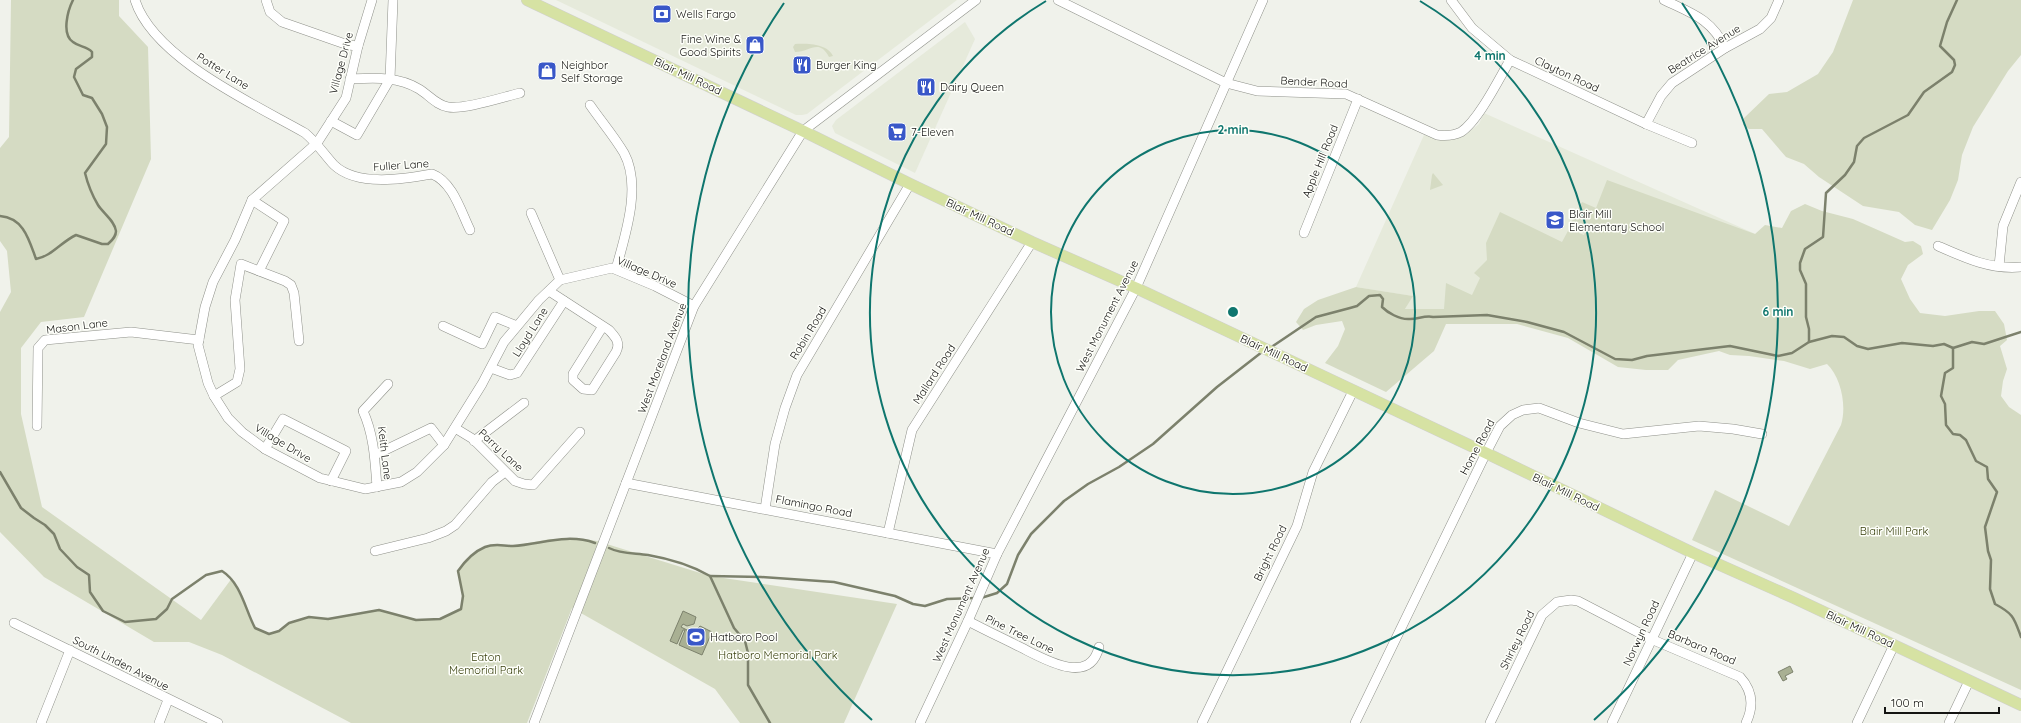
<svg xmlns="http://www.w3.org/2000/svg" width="2021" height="723" viewBox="0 0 2021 723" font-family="Quicksand,sans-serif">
  <rect width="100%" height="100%" fill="#f0f2eb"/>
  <g fill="#e6eadb">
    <path d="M556 0H957L807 114 802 115H796Z"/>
    <path d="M965 22 975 39 915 173 835 133 832 126 836 120Z"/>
    <path d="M1484 113 1789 249 1494 309H1405L1412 296 1356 287 1424 135 1442 140 1462 137 1479 124Z"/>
  </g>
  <g fill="#d5dbc3">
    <path d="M11 0H119V16L148 47 151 159 84 317 41 322 21 348V414L42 507 201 620 232 578 255 628 269 634 279 631 289 623 309 617 328 619 379 610 416 620 440 619 461 609 463 596 458 571 466 559 485 547 497 545 513 546 550 539H584L597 541 710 576 897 604 844 723H740L715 689 572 608 527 723H351L222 655 189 642H154L44 577 0 532V312L11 292 7 251 0 241V148L9 137Z"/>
    <path d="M1853 0H2021V55L2008 71 1973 127 1962 155 1958 180 1950 200 1932 230 1915 225 1899 212 1863 206 1819 177 1804 164 1786 157 1762 129H1749L1743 125 1744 118 1769 94 1787 92 1818 74 1833 52Z"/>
    <path d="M795 44C807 43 828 44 833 56L829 57C819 38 810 52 795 52L793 47Z"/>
    <path d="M1433 173 1443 185 1430 190 1432 175Z"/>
    <path d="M1607 180 1755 234 1765 225 1782 228 1791 211 1805 204 1822 211 1853 219 1905 242 1913 241 1921 246 1923 254 1908 265 1901 279 1910 299 1920 313 1945 316 1979 311H1995L2004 324 2007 340 2000 346 2007 369 2003 381 2001 396 2009 407 2021 415V690L1692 540 1715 490 1789 526 1841 425C1847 406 1841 377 1827 364L1810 369 1784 361 1749 356 1730 355 1719 351 1678 360 1668 370H1646L1618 367 1568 338 1517 324H1446L1434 351 1386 392 1325 363 1338 346 1345 329 1342 321 1316 325 1303 330 1296 322 1304 309 1318 300 1356 287 1413 296 1405 309H1444L1446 283 1472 295 1480 278 1474 273 1487 260 1486 243 1500 212 1562 242 1569 229 1584 235 1585 232 1570 225 1582 202 1596 208Z"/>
  </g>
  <g fill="#a9b093" stroke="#7c816c">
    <path d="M683 611 696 617 694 624 687 626 683 624 681 627 693 633 700 626 712 632 702 655 679 645 685 630H683L677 644 670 641Z"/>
    <path d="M1790 666 1793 672 1785 676 1787 679 1783 681 1778 672Z"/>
  </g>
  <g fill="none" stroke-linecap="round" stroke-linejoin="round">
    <g stroke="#7c816c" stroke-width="2.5">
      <path d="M0 216C24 218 29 240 36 259 52 256 61 242 76 235L102 244H108C112 240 116 237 116 231 115 221 103 213 98 205 92 195 88 185 85 173L106 144 107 127 102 114 92 98 83 95 74 77 76 69 92 57V52C87 46 79 47 73 42 61 34 68 10 73 0"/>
      <path d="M1809 342V329L1806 317V284L1800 270V263L1805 249 1823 237 1826 193 1845 175 1854 162 1857 146 1864 138 1908 115 1924 92 1952 72 1955 65 1954 60 1940 46 1947 22 1957 0"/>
      <path d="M1270 348 1316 317 1350 308 1357 306 1369 296 1380 295 1383 299 1382 307C1388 313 1399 319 1408 319 1417 320 1424 315 1433 317L1487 315 1527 322 1564 332 1615 359 1632 360 1647 356 1730 346 1778 356 1792 353 1809 342 1832 336 1844 337 1857 346 1868 349 1902 343 1933 346 1944 344 1953 348 1972 342 1984 344 2021 332"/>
      <path d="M1953 348V368L1945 373 1941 396 1945 404 1946 425 1953 434 1960 435 1966 440 1976 461 1987 467 1988 479 1997 492 1985 527 1988 551 1991 560 1990 589 1995 604C2014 614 2014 618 2021 637"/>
      <path d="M0 472 21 508 34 518 45 525 54 534 60 549 77 567 89 575 90 592 103 611 125 622 156 619 167 609 172 599 206 575 222 571C241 583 245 609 255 628L269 634 279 631 289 623 309 617 328 619 379 610 416 620 440 619 461 609 463 596 458 571C465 561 473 552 485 547 495 543 503 546 513 546 542 544 567 533 595 543"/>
      <path d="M609 548C621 554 634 553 648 555 671 559 691 565 710 576L734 628 745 641 748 653V685L770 723"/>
      <path d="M710 576 761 577 834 582 895 596 913 604 925 606 947 599 976 598"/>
      <path d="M981 598 997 593 1007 584 1018 555 1031 534 1064 501 1088 484 1119 467 1153 444 1217 387 1262 352"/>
    </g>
    <g stroke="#8f918a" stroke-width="10">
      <g id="minor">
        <path d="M135 0C153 58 254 104 305 133 317 143 324 154 334 165 357 187 404 179 432 174 453 182 461 212 470 230"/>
        <path d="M266 0 270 12 282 22 348 45 358 46"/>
        <path d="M372 0 358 46 346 98 317 143 252 200 235 240 213 282 205 307 198 345 208 383 214 396 228 418 242 432 265 449 320 478 365 489 401 482 417 472 444 445 482 384 504 342 539 300 560 280 612 268 655 286 694 306"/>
        <path d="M1058 0 1226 83 1257 91 1346 94 1437 135C1445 136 1453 136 1461 132 1478 121 1499 79 1510 60"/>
        <path d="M1451 0 1472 28 1510 60 1646 124 1692 143"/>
        <path d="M1664 0C1691 13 1712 19 1725 48"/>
        <path d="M350 79C374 78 398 76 419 89 429 95 436 105 448 107 464 110 503 97 520 93"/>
        <path d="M590 105C601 121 614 136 624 153 642 186 625 236 616 269"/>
        <path d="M331 121 357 135 390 79 393 0"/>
        <path d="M1646 124 1661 96 1672 83 1725 48 1760 29 1771 18 1779 0"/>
        <path d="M252 200 284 221 259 271"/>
        <path d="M531 213 560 280"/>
        <path d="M1304 233 1358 99"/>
        <path d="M1938 246C1965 258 1991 270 2021 267"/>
        <path d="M1999 266 2003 226 2021 182"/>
        <path d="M549 291 609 330C615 337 621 342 616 352L592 390 583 389 573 380V374L603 326"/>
        <path d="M443 326 482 344 495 317 517 326"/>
        <path d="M491 368 510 375 517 373 564 301"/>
        <path d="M214 396 237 382 240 369 235 300 241 264 285 281 291 285 294 293 299 341"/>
        <path d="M37 426 38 348 45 340 131 332 199 340"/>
        <path d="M455 428 473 439 515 481 524 484 533 485 580 432"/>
        <path d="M474 441 524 403"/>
        <path d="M265 449 283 419 346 451 331 481"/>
        <path d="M375 455 431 428 444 445"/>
        <path d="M626 483 997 554"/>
        <path d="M377 487C375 461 374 435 363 411L388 384"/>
        <path d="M765 509 775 444 785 408 797 375 910 184"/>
        <path d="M888 533 912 430 1032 242"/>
        <path d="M375 551 428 538 446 531 455 525 492 482 505 472"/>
        <path d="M968 621C985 630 1002 638 1018 646 1041 657 1089 688 1099 647"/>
        <path d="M14 623 218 723"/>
        <path d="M41 723 70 650"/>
        <path d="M159 723 168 700"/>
        <path d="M534 723 694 306 803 131 976 0"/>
        <path d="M920 723 968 621 997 554 1136 288 1263 0"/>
        <path d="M1202 723 1297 526 1313 472 1353 391"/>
        <path d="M1355 723 1486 453 1500 426 1512 415 1523 410 1539 408 1579 423 1623 434 1699 426 1733 429 1762 434"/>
        <path d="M1490 723 1542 615 1557 602 1571 600 1578 601 1651 639 1740 677C1753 691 1754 706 1746 723"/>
        <path d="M1612 723 1693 553"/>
        <path d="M1857 723 1894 645"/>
        <path d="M1949 723 1969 681"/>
      </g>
    </g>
    <g stroke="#d0d0d0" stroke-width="12">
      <path id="major" d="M527 0 803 131 910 184 1032 242 1136 288 1486 453 1693 553 1794 598 2021 705"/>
    </g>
    <use href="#minor" stroke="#fff" stroke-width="9"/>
    <use href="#major" stroke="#d6e2a3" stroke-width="11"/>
  </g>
  <g fill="none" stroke="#0f766e" stroke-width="2">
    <circle cx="1233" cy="312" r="182"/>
    <path d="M1420 1A363 363 0 1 1 1046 1"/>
    <path d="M872 720A545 545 0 0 1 784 3M1682 3A545 545 0 0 1 1594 720"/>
  </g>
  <defs>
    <g id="bank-square" transform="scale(1)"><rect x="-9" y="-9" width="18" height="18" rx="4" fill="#3957c8" stroke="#fefffa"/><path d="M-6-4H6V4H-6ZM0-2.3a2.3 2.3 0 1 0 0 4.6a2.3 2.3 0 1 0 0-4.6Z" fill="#fff"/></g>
    <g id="shop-square" transform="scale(1)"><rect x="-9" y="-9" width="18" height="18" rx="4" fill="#3957c8" stroke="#fefffa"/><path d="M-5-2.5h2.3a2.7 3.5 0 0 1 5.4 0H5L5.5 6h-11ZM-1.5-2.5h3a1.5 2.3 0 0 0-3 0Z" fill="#fff"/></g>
    <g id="restaurant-square" transform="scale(1)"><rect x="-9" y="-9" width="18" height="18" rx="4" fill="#3957c8" stroke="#fefffa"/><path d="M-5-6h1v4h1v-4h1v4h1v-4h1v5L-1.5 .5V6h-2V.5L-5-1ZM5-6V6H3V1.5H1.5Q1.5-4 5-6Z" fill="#fff"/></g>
    <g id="supermarket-square" transform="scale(1)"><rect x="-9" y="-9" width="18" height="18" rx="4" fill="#3957c8" stroke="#fefffa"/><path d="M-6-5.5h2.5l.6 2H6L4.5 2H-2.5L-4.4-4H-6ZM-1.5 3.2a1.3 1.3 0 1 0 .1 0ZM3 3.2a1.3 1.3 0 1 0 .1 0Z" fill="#fff"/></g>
    <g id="school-square" transform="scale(1)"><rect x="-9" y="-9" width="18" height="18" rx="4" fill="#3957c8" stroke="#fefffa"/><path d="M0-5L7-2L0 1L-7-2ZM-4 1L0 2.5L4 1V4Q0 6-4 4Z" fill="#fff"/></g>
    <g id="stadium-square" transform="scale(1)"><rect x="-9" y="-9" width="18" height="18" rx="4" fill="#3957c8" stroke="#fefffa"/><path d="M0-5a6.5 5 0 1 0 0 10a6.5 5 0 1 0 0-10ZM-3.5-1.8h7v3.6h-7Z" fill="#fff"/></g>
  </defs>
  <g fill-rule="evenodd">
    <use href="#bank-square" x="662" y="14"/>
    <use href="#shop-square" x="755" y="45"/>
    <use href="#restaurant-square" x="802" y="65"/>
    <use href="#shop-square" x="547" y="71"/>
    <use href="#restaurant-square" x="926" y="87"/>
    <use href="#supermarket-square" x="897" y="132"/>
    <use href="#school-square" x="1555" y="220"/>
    <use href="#stadium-square" x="696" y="637"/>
  </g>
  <g text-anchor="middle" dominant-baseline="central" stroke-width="3" stroke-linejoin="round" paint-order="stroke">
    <g font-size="11" fill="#141412" stroke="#fefffa" text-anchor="start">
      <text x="676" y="14">Wells Fargo</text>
      <text x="741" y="39" text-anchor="end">Fine Wine &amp;<tspan x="741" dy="13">Good Spirits</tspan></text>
      <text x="561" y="65">Neighbor<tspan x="561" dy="13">Self Storage</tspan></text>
      <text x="816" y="65">Burger King</text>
      <text x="940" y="87">Dairy Queen</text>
      <text x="911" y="132">7-Eleven</text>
      <text x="1569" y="214">Blair Mill<tspan x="1569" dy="13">Elementary School</tspan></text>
      <text x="710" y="637">Hatboro Pool</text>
    </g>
    <g font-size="11" fill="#141412" stroke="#fefffa">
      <text transform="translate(1704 49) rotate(-32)">Beatrice Avenue</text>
      <text transform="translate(341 63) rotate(-75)">Village Drive</text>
      <text transform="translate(223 71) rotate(32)">Potter Lane</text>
      <text transform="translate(1567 74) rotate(25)">Clayton Road</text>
      <text transform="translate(688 76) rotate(25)">Blair Mill Road</text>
      <text transform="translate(1314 82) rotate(3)">Bender Road</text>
      <text transform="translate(1320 161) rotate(-68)">Apple Hill Road</text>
      <text transform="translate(401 165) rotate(-4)">Fuller Lane</text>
      <text transform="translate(980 217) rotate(25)">Blair Mill Road</text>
      <text transform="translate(647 272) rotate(23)">Village Drive</text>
      <text transform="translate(1107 316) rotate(-63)">West Monument Avenue</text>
      <text transform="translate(77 326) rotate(-7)">Mason Lane</text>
      <text transform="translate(530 332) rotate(-58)">Lloyd Lane</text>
      <text transform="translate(808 333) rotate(-59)">Robin Road</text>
      <text transform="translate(1274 353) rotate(25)">Blair Mill Road</text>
      <text transform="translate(662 358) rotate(-69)">West Moreland Avenue</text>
      <text transform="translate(934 374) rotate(-57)">Mallard Road</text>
      <text transform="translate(283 443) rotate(31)">Village Drive</text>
      <text transform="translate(1477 447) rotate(-62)">Home Road</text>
      <text transform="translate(501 450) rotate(43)">Parry Lane</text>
      <text transform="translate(385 453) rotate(83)">Keith Lane</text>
      <text transform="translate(1566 492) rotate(26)">Blair Mill Road</text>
      <text transform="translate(814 506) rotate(11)">Flamingo Road</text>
      <text transform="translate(1270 553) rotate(-64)">Bright Road</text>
      <text transform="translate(961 605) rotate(-66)">West Monument Avenue</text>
      <text transform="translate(1860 629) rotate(25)">Blair Mill Road</text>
      <text transform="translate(1641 633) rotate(-65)">Norwyn Road</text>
      <text transform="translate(1020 634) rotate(26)">Pine Tree Lane</text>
      <text transform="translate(1517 640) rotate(-64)">Shirley Road</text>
      <text transform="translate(1702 647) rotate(23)">Barbara Road</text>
      <text transform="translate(121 663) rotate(27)">South Linden Avenue</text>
    </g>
    <g font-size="11" fill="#363e0b" stroke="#fefffa">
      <text x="1894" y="531">Blair Mill Park</text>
      <text x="778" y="655">Hatboro Memorial Park</text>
      <text x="486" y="657">Eaton<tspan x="486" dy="13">Memorial Park</tspan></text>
    </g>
  </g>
  <circle cx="1233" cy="312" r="6" fill="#0f766e" stroke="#fefffa" stroke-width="2"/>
  <g font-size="12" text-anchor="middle" font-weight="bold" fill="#0f766e" stroke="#fefffa" stroke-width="3" stroke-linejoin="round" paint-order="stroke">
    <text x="1490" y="60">4 min</text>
    <text x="1233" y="134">2 min</text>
    <text x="1778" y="316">6 min</text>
  </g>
  <path d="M1885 707v6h114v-6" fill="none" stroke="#141412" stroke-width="2"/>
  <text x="1891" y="707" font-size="12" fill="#141412" stroke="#fefffa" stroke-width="3" paint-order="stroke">100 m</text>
</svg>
